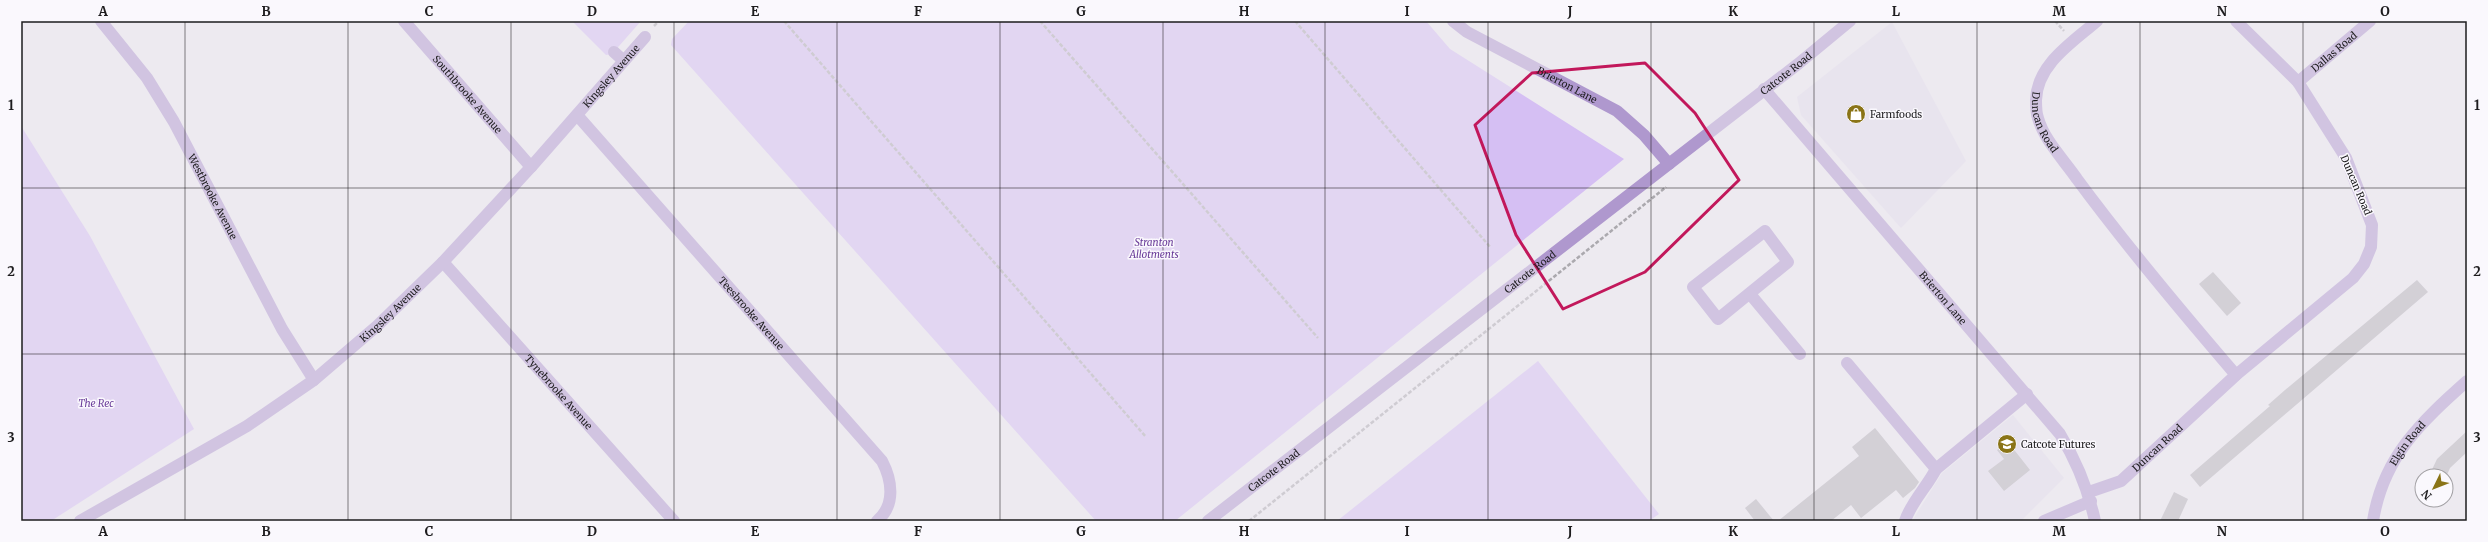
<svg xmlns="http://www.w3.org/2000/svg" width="2488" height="542" viewBox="0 0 2488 542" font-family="Merriweather,serif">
  <rect width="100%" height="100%" fill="#edeaf0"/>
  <g fill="#e3deeb">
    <path d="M1892 22 1966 161 1901 228 1801 115 1797 97Z"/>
    <path d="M2013 415 2064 478 2021 521H1912L1942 473Z"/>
  </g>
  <g fill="#d5bff3">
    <path d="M572 21H641L612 54 606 55Z"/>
    <path d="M689 21H1426L1450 49 1624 159 1175 521H1096L671 45 672 39Z"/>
    <path d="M21 126 90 236 194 429 51 521H21Z"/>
    <path d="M1538 361 1659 514 1649 521H1337Z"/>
  </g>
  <g fill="#b3b1b6">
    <path d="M2213 272 2241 303 2227 316 2199 284Z"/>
    <path d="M2417 280 2428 292 2200 487 2190 475 2270 406 2268 405 2285 390Z"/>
    <path d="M1875 428 1919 482 1915 488 1903 498 1896 490 1861 518 1851 505 1831 521H1778L1859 456 1852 447Z"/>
    <path d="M2467 431V452L2450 468 2446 477 2429 476 2437 459Z"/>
    <path d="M2008 442 2030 470 2004 491 1988 471 2004 459 1997 450Z"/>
    <path d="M2422 491V500H2435L2432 507 2418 500Z"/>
    <path d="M2174 492 2188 499 2178 521H2160Z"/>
    <path d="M1756 499 1774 521H1755L1745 508Z"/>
  </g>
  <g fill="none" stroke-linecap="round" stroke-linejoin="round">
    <g stroke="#aba9ae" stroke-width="2.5" stroke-dasharray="4 2" stroke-linecap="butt">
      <path d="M784 21 1146 437"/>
      <path d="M1040 21 1318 338"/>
      <path d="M1295 21 1491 248"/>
      <path d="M2055 21 2064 31"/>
      <path d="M654 26 659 21"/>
      <path d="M1249 521 1666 187"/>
    </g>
    <g stroke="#af98ce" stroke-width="12">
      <path id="s1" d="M101 21 147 78 174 122 282 329 314 380"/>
      <path id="s2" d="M404 21 531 167"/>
      <path id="s3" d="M1453 21 1467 32 1617 111 1644 135 1669 164"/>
      <path id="s4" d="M2097 21C2073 42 2037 64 2036 100 2036 105 2036 113 2038 118 2044 140 2064 160 2077 179 2127 247 2181 311 2236 375"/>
      <path d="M614 52 624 61"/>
      <path id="s5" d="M2298 82 2370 21"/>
      <path id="s6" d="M1764 89 2060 434C2077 462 2088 489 2095 521"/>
      <path id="s7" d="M577 115 882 461C892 480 896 505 877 521"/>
      <path d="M1765 231 1788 262 1718 319 1693 287Z"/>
      <path id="s8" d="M443 262 674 521"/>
      <path d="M1750 294 1800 354"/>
      <path d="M1847 363 1936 469 2027 394"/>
      <path id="s9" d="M2089 492 2121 481 2236 375 2353 278 2364 264 2371 247 2372 225 2346 158 2298 82 2236 21"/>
      <path id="s10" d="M80 521 247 426 314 380 377 326 443 262 531 167 645 37"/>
      <path id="s11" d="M1208 521 1798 64 1850 21"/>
      <path d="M1905 521C1911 502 1927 487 1936 469"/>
      <path d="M2044 521 2091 501"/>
      <path id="s12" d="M2373 521C2383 457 2421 422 2467 381"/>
    </g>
  </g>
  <path d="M0 0H2488V542H0ZM1645 63 1695 113 1739 180 1645 272 1563 309 1516 235 1475 125 1532 73Z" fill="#edeaf0" fill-opacity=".55" fill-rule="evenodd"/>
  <path fill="none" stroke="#c2185b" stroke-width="3" stroke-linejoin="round" d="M1645 63 1695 113 1739 180 1645 272 1563 309 1516 235 1475 125 1532 73Z"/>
  <path fill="none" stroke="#1d1c1e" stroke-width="1" stroke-opacity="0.55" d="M185 21V521M348 21V521M511 21V521M674 21V521M837 21V521M1000 21V521M1163 21V521M1325 21V521M1488 21V521M1651 21V521M1814 21V521M1977 21V521M2140 21V521M2303 21V521M21 188H2467M21 354H2467"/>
  <defs>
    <g id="shop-disc" transform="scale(1)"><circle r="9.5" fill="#8a7417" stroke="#faf8fd"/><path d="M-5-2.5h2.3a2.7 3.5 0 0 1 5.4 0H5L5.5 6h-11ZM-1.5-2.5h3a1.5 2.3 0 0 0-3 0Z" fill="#fff"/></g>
    <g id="school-disc" transform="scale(1)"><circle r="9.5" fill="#8a7417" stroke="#faf8fd"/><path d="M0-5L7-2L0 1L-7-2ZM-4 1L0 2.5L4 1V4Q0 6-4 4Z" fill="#fff"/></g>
  </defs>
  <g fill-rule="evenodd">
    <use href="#shop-disc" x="1856" y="114"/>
    <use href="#school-disc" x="2007" y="444"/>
  </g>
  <g text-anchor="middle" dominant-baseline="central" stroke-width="3" stroke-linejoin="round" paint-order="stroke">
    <g font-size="10" fill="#1d1c1e" stroke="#faf8fd">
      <text stroke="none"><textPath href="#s5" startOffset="47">Dallas Road</textPath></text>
      <text stroke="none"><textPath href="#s11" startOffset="731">Catcote Road</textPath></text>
      <text stroke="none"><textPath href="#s10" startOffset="699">Kingsley Avenue</textPath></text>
      <text stroke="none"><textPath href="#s3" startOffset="131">Brierton Lane</textPath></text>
      <text stroke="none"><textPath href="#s2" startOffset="97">Southbrooke Avenue</textPath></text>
      <text stroke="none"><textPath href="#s4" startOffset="127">Duncan Road</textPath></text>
      <text transform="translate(2356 185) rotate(67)">Duncan Road</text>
      <text stroke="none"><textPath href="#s1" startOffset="209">Westbrooke Avenue</textPath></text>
      <text stroke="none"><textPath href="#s11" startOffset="407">Catcote Road</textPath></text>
      <text stroke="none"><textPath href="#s6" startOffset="275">Brierton Lane</textPath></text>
      <text stroke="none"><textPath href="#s10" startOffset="375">Kingsley Avenue</textPath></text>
      <text stroke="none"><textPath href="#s7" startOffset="264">Teesbrooke Avenue</textPath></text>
      <text stroke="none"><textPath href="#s8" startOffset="174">Tynebrooke Avenue</textPath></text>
      <text stroke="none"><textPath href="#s12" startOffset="86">Elgin Road</textPath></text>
      <text stroke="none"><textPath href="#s9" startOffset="83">Duncan Road</textPath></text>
      <text stroke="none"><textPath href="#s11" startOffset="83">Catcote Road</textPath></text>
    </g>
    <g font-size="10" fill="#1d1c1e" stroke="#faf8fd" text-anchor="start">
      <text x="1870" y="114">Farmfoods</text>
      <text x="2021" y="444">Catcote Futures</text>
    </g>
    <g font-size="10" font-style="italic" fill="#6a3c99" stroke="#faf8fd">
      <text x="1154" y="242">Stranton<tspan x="1154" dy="12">Allotments</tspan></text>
      <text x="96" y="403">The Rec</text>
    </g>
  </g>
  <rect width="2488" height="542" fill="none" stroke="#faf8fd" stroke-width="44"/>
  <g transform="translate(2434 488) rotate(227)"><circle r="19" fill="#faf8fd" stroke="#a2a0a4"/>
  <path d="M0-3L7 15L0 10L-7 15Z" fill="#8a7417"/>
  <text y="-6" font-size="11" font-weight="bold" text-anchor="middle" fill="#1d1c1e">N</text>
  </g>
  <rect x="22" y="22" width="2444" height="498" fill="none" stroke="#1d1c1e" stroke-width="1.5"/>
  <g font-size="13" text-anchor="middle" font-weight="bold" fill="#1d1c1e">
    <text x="103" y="16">A</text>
    <text x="266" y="16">B</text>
    <text x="429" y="16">C</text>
    <text x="592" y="16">D</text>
    <text x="755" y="16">E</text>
    <text x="918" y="16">F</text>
    <text x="1081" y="16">G</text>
    <text x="1244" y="16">H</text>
    <text x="1407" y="16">I</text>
    <text x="1570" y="16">J</text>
    <text x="1733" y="16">K</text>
    <text x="1896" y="16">L</text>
    <text x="2059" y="16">M</text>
    <text x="2222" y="16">N</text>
    <text x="2385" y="16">O</text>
    <text x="11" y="110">1</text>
    <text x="2477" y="110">1</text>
    <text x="11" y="276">2</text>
    <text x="2477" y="276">2</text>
    <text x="11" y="442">3</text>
    <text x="2477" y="442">3</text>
    <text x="103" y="536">A</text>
    <text x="266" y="536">B</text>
    <text x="429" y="536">C</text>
    <text x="592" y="536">D</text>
    <text x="755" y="536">E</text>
    <text x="918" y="536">F</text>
    <text x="1081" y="536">G</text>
    <text x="1244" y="536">H</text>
    <text x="1407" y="536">I</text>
    <text x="1570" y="536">J</text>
    <text x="1733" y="536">K</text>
    <text x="1896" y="536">L</text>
    <text x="2059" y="536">M</text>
    <text x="2222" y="536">N</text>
    <text x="2385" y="536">O</text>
  </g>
</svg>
